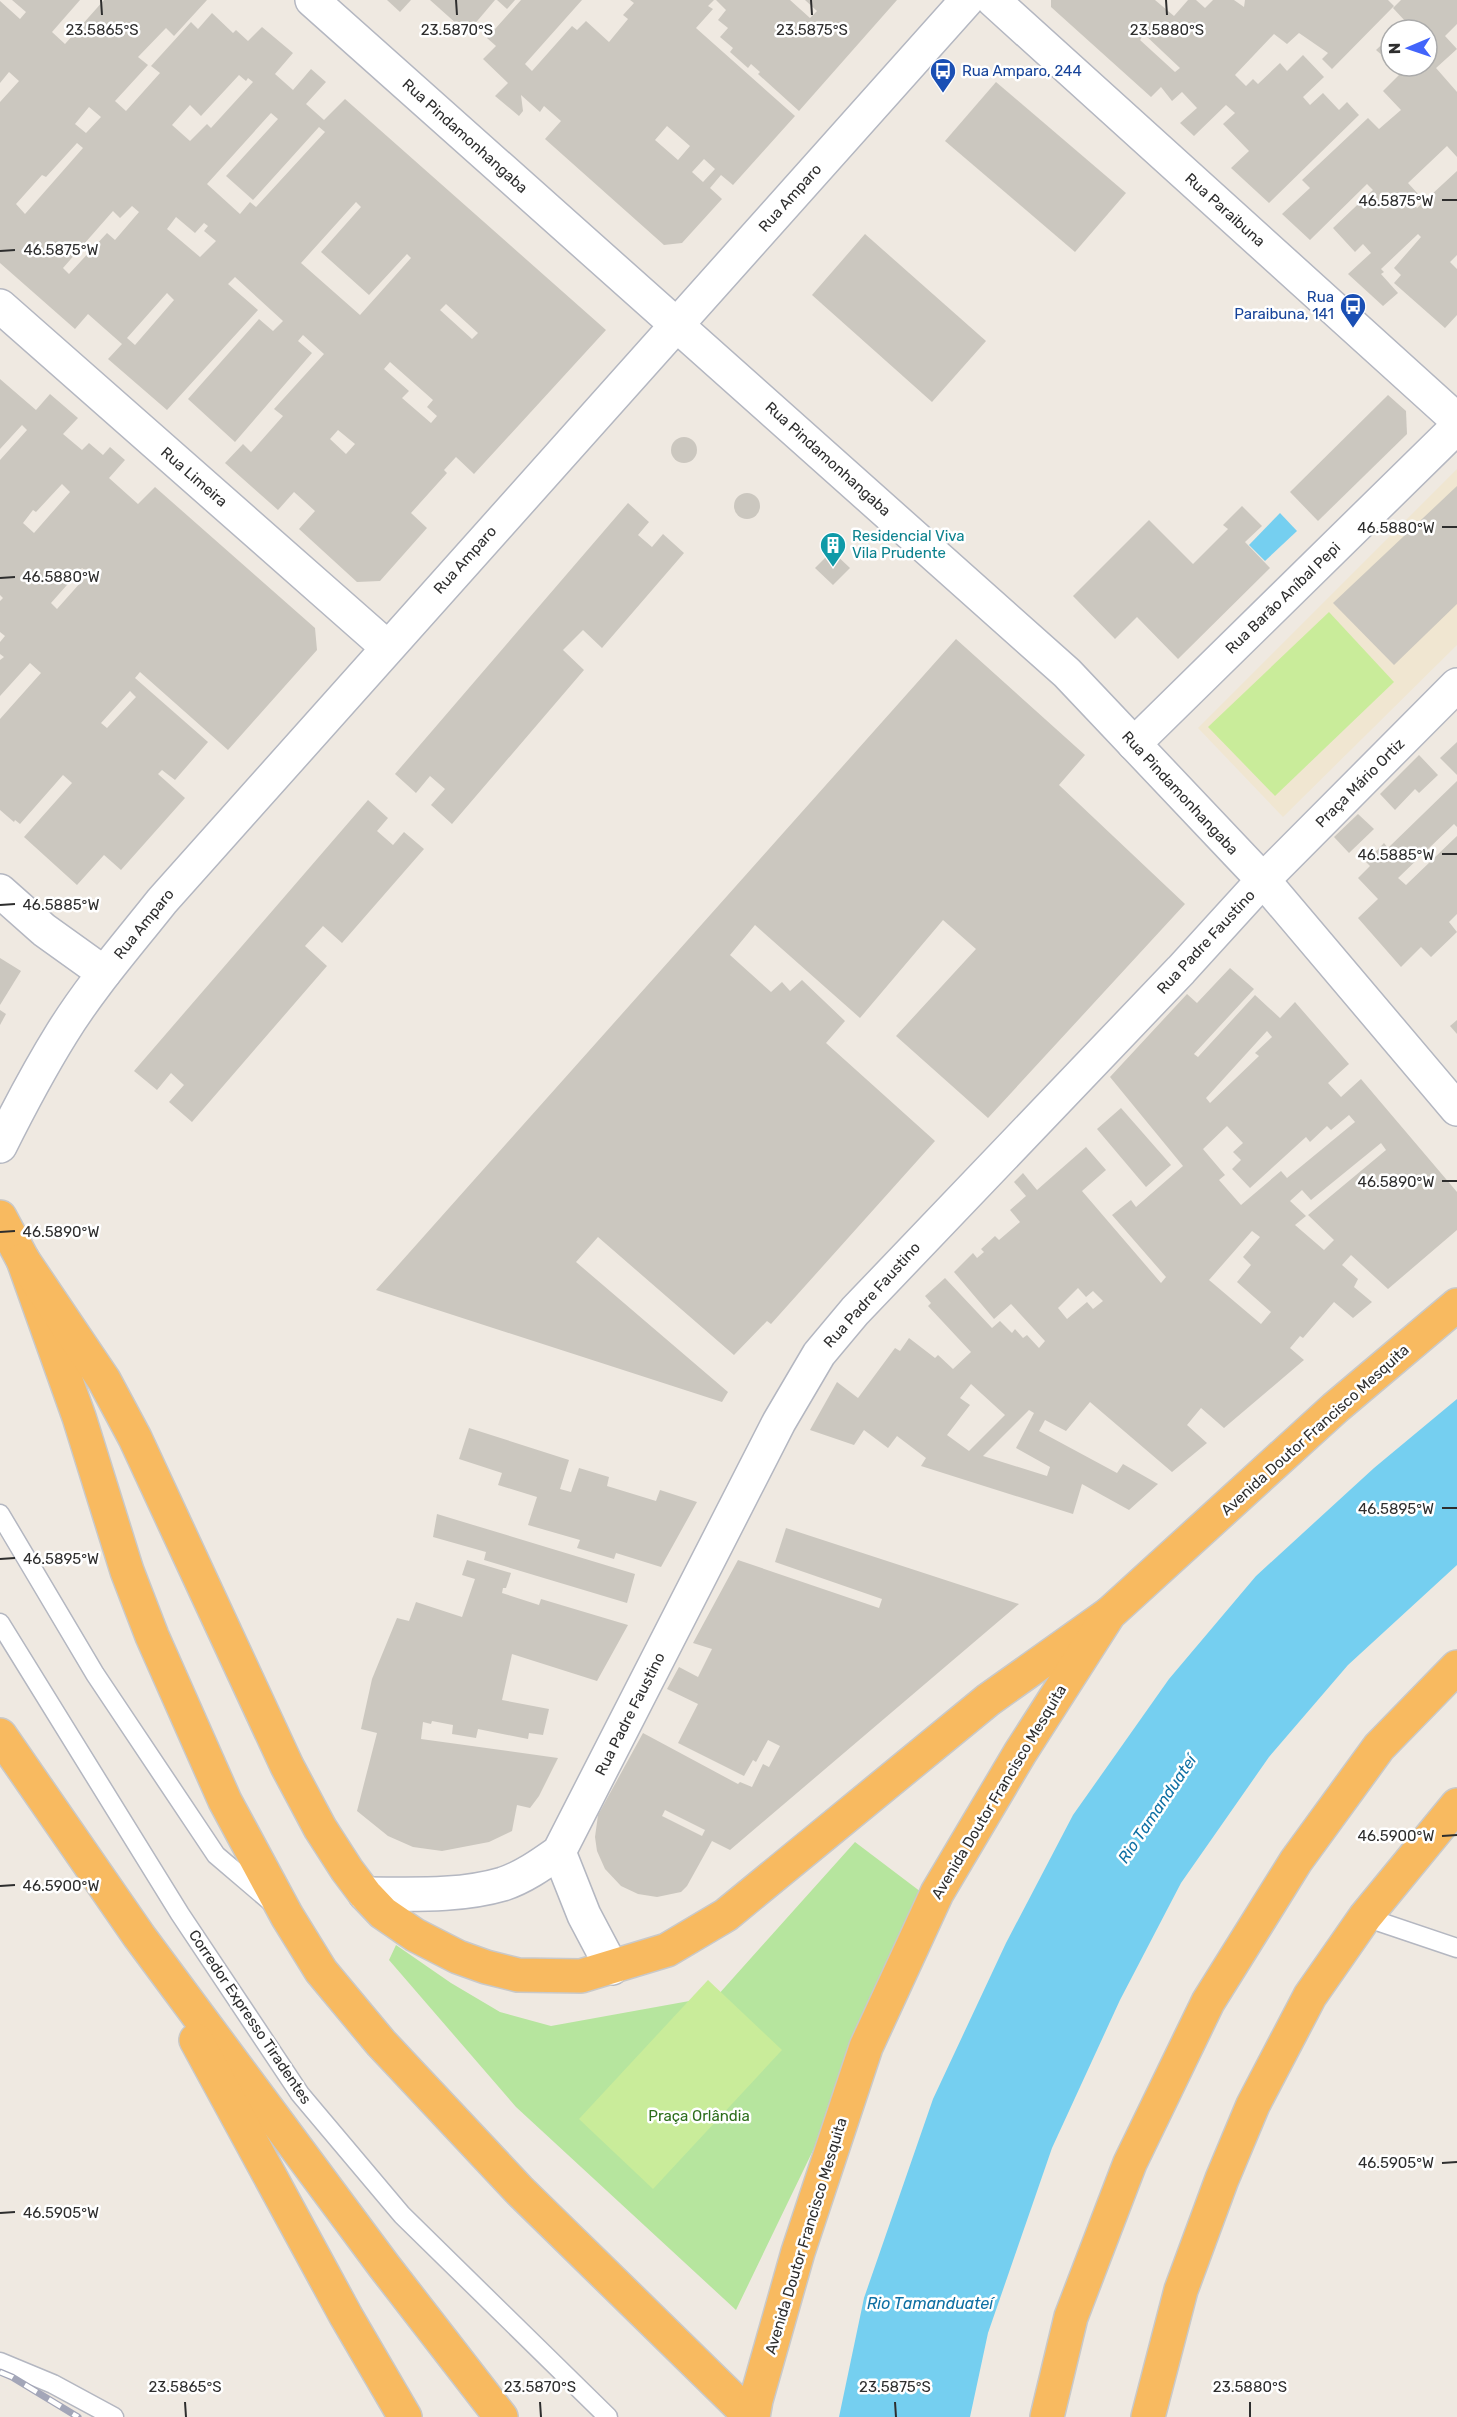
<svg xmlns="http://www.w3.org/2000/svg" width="1457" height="2417" viewBox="0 0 1457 2417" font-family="Rubik,sans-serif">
  <rect width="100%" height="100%" fill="#efe9e1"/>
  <path fill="#f0e6d1" d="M1457 469V645L1283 817 1198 728Z"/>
  <path fill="#b6e59e" d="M855 1842 921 1892 832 2111 736 2310 516 2107 389 1960 396 1945 451 1983 500 2012 551 2026 717 1996Z"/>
  <g fill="#c9ec9a">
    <path d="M1329 612 1394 682 1275 796 1208 727Z"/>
    <path d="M708 1980 782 2050 653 2189 579 2119Z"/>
  </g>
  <g fill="#75cff0">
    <path d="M1280 513 1297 531 1265 561 1249 545Z"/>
    <path d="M1457 1399V1565L1348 1665 1269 1757 1181 1883 1120 2000 1052 2148 988 2333 970 2417H839L864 2298 933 2099 1006 1943 1073 1815 1169 1679 1256 1576 1374 1468Z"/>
  </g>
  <g fill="#cbc7bf" fill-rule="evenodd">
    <path d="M12 0H80L52 32 65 44 104 0H207L174 36 166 28 138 57 148 65 115 101 126 111 160 73 151 66 191 22 198 29 212 13 233 33 236 30 248 41 262 27 293 53 275 74 293 90 311 69 326 82 306 104 324 120 345 99 606 330 474 474 456 457 444 470 447 473 411 513 427 528 380 581 357 582 299 529 315 511 294 492 278 510 225 463 243 444 251 452 283 416 274 409 324 354 303 335 298 341 312 353 235 442 188 399 259 319 273 331 283 321 235 277 228 284 258 310 167 410 108 359 122 344 88 314 75 329 0 263V102L19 81 9 72 0 83V1L20 19 26 12ZM239 75 246 81 248 78 253 82 211 128 207 124 190 141 172 125 190 105 201 116ZM89 107 101 117 86 133 75 124ZM271 113 278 119 226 176 253 200 319 127 325 132 256 207 250 202 240 214 207 184ZM77 143 83 148 25 214 16 204 42 175 46 177ZM356 202 361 207 321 252 369 295 407 254 411 258 360 315 301 263ZM132 206 139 212 115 240 107 233 69 274 63 268 113 211 120 218ZM176 217 195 233 204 223 208 226 204 231 216 241 200 257 167 229ZM167 293 174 300 135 345 127 338ZM446 304 478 333 472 339 440 310ZM390 362 433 400 427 407 437 416 431 423 402 398 409 391 384 369ZM338 430 355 444 346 454 330 439Z"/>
    <path d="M387 0H411L400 12Z"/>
    <path d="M430 0H495L467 33Z"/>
    <path d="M497 0H515L507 9Z"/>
    <path d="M521 0H582L525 64 532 71 572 26 577 30 586 21 609 42 628 19 623 15 634 3 630 0H714L708 6 713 9 696 28 795 116 733 185 721 175 710 188 722 199 682 243 664 245 545 139 561 121 544 106 540 112 521 95 523 111 519 116 495 96 508 83 483 59 496 46 487 38ZM667 126 690 146 678 160 655 140ZM704 159 715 169 703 182 692 172Z"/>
    <path d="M716 0H790L810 18 817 11 805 0H897L799 111 758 74 760 72 751 64 748 68 730 52 733 48 720 37 728 28 718 20 726 10Z"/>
    <path d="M1051 0H1155L1174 16 1188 0H1196L1205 8 1213 0H1234L1244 7 1245 0H1388L1394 6 1332 69 1322 59 1328 53 1299 33 1287 44 1274 34 1235 75 1246 86 1253 79 1258 84 1280 63 1287 71 1303 55 1324 77 1303 97 1310 105 1323 93 1339 110 1347 102 1359 115 1269 203 1231 168 1249 151 1223 124 1235 113 1226 105 1194 136 1180 123 1197 108 1182 92 1172 101 1161 87 1151 97 1051 7ZM1144 34 1180 68 1175 72 1140 40Z"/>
    <path d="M1401 0H1457V24L1445 36 1457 49 1436 68 1457 92V157L1447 146 1408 183 1419 195 1412 202 1417 208 1457 171V255L1450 262 1457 269V315L1445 328 1394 283 1401 275 1394 268 1421 237 1418 234 1381 269 1384 272 1381 274 1398 293 1383 306 1348 274 1371 253 1363 244 1355 252 1333 228 1373 190 1367 184 1310 240 1282 214 1310 188 1302 180 1368 118 1379 129 1401 110 1383 91 1402 72 1395 66H1427V30H1397L1406 22 1393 8Z"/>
    <path d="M1391 36V63L1376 50Z"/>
    <path d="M996 82 1126 193 1075 252 945 141Z"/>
    <path d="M865 234 986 341 932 402 812 295Z"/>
    <path d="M0 379 36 410 50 394 78 418 63 434 82 450 89 443 103 455 110 447 125 460 109 478 138 504 155 487 315 628 317 650 228 750 140 672 135 678 208 742 175 780 162 770 158 774 185 798 121 870 104 855 77 885 24 837 72 783 63 775 20 824 15 820 14 822 0 810V719L41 673 30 663 0 696V660L4 657 0 654V642L5 636 0 632V601L3 598 0 595V460L27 430 22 425 0 449ZM62 484 70 492 34 533 23 523 33 510 36 512ZM82 568 89 573 57 609 51 603ZM130 691 136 697 107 728 101 723Z"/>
    <path d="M1388 395 1406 411 1407 434 1318 521 1290 492Z"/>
    <circle cx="684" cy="450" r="13"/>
    <path d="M1457 486V604L1394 665 1333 603Z"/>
    <circle cx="747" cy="506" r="13"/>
    <path d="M628 503 649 522 638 535 652 547 663 534 684 553 602 648 583 630 563 650 584 670 452 824 431 805 445 789 430 776 416 793 395 774Z"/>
    <path d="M1242 506 1262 526 1245 542 1270 568 1178 659 1137 617 1115 639 1073 596 1149 520 1193 564 1228 529 1223 525Z"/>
    <path d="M832 551 850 568 833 585 815 568Z"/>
    <path d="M956 639 1085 755 1059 785 1185 904 988 1118 896 1036 976 949 943 920 860 1018 755 925 730 955 771 992 782 982 790 991 802 980 845 1021 826 1043 935 1141 771 1324 767 1321 734 1355 598 1237 576 1262 728 1392 722 1402 376 1290Z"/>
    <path d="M1457 742V775L1440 758Z"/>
    <path d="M1419 755 1438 775 1419 793 1415 789 1395 810 1380 794Z"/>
    <path d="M1457 781V827L1454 824 1398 878 1406 885 1457 836V914L1449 922 1457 932 1431 957 1421 947 1401 967 1358 918 1378 899 1358 878 1370 866 1366 862 1384 843 1388 848Z"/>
    <path d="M368 800 388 818 377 831 393 845 404 832 424 849 342 943 323 926 305 946 327 966 192 1122 169 1102 184 1085 171 1073 157 1090 134 1071Z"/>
    <path d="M1358 814 1374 829 1349 853 1334 837Z"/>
    <path d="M0 958 21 971 0 1005Z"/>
    <path d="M1230 968 1254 989 1194 1054 1198 1057 1255 995 1280 1018 1295 1002 1349 1064 1328 1083 1341 1097 1361 1079 1457 1192V1230L1388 1289 1351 1255 1342 1265 1358 1279 1354 1287 1372 1302 1353 1318 1334 1302 1303 1338 1300 1336 1290 1348 1304 1360 1224 1428 1201 1408 1187 1425 1207 1443 1172 1472 1090 1402 1066 1431 1045 1420 1039 1431 1117 1473 1123 1464 1158 1484 1129 1510 1082 1484 1073 1514 921 1466 926 1458 897 1436 888 1448 864 1430 854 1445 810 1430 837 1382 858 1398 895 1348 900 1351 909 1338 935 1358 938 1355 953 1369 971 1352 928 1306 931 1303 925 1296 945 1278 992 1328 1000 1321 1012 1333 1015 1329 1023 1338 1027 1335 1039 1348 1045 1341 1011 1304 994 1319 954 1272 973 1253 977 1258 984 1252 981 1249 995 1236 999 1240 1020 1222 1010 1210 1026 1196 1014 1182 1023 1173 1037 1190 1086 1147 1106 1170 1082 1191 1161 1283 1166 1277 1112 1215 1131 1200 1136 1207 1183 1166 1110 1077 1187 994 1197 1003ZM1267 1031 1272 1037 1255 1053 1259 1056 1210 1103 1206 1098ZM1349 1115 1355 1122 1287 1178 1281 1171 1241 1205 1219 1180 1225 1175 1203 1149 1227 1126 1243 1143 1233 1152 1241 1160 1232 1169 1250 1188 1306 1137 1310 1142 1327 1126 1331 1130ZM1381 1143 1386 1150 1308 1215 1334 1240 1324 1250 1295 1225 1306 1216 1290 1201 1302 1190 1311 1200ZM1252 1231 1260 1237 1243 1257 1251 1265 1237 1282 1271 1312 1261 1324 1209 1280ZM1078 1288 1086 1297 1093 1291 1103 1301 1093 1309 1087 1302 1067 1319 1058 1308ZM971 1384 1005 1415 969 1451 947 1435 970 1405 960 1398ZM1029 1410 1034 1413 1016 1448 1050 1467 1047 1476 983 1456Z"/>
    <path d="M0 1010 6 1014 0 1025Z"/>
    <path d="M1457 1020V1034L1450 1026Z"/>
    <path d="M1121 1108 1171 1165 1146 1187 1097 1129Z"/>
    <path d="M469 1428 569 1460 560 1489 571 1492 579 1468 609 1477 607 1486 656 1501 660 1490 697 1502 661 1567 616 1553 614 1559 577 1548 580 1540 528 1525 537 1497 498 1485 502 1473 459 1459Z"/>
    <path d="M437 1514 635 1574 627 1603 484 1560 486 1552 433 1537Z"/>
    <path d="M786 1528 1019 1604 730 1850 712 1841 687 1886 681 1892 657 1897 638 1894 621 1886 605 1869 597 1851 595 1837 598 1815 643 1733 738 1784 740 1782 752 1787 763 1764 769 1767 780 1746 768 1740 756 1762 753 1760 744 1776 678 1743 698 1704 667 1689 679 1667 698 1677 712 1649 693 1643 738 1560 879 1608 882 1599 775 1562ZM665 1810 705 1830 702 1836 662 1816Z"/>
    <path d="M467 1560 511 1573 506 1588H503L502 1593 539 1605 541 1599 628 1625 597 1681 512 1654 502 1700 549 1709 543 1735 529 1733 528 1739 478 1729 476 1738 452 1734 453 1725 432 1721 431 1724 423 1722 421 1739 558 1758 539 1796 530 1808 517 1805 512 1831 489 1842 442 1851 413 1847 388 1836 357 1811 377 1733 361 1729 372 1679 397 1618 409 1621 416 1602 462 1617 475 1579 462 1575Z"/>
  </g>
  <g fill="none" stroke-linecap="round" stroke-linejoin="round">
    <g stroke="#b4b7c1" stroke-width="21">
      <g id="service">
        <path d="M0 1514 95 1674 216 1855 270 1901"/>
        <path d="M0 1623 180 1914 300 2094 402 2215 608 2417"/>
        <path d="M1365 1917 1457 1948"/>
        <path d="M0 2362 53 2384 114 2417"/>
      </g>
    </g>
    <g stroke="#b4b7c1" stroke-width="36">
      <g id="minor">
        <path d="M312 0 1067 673 1263 880 1457 1109"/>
        <path d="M993 0 1457 420"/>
        <path d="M0 306 387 647"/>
        <path d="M1134 744 1457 427"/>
        <path d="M0 891 44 930 104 973"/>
        <path d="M559 1852 584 1915 612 1968"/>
        <path d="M365 1894C410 1894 459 1897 503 1884 524 1877 542 1864 559 1852L779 1422 819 1354 855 1311 1181 970 1263 880 1457 685"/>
      </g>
    </g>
    <g stroke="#b4b7c1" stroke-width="36">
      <path id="tertiary" d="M0 1146C19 1108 39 1070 62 1033 91 986 128 944 162 901L967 0"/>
    </g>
    <g stroke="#c9c9c9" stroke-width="36">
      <g id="trunk">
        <path d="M0 1217 23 1260 79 1417 127 1571 152 1636 225 1801 287 1916 321 1971 381 2043 519 2190 751 2417"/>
        <path d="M23 1260 104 1380 135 1438 287 1766 320 1828 347 1870 365 1894 383 1913 415 1935 458 1957 486 1967 518 1975 581 1976 667 1950 726 1915 988 1700 1109 1614"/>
        <path d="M0 1735 139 1936 384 2266 501 2417"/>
        <path d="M196 2040 346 2316 405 2417"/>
        <path d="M753 2417 756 2400 798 2252 866 2047 937 1893 1020 1753 1109 1614 1335 1408 1457 1305"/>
        <path d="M1047 2417 1071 2317 1130 2163 1208 2002 1296 1861 1379 1747 1457 1667"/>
        <path d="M1148 2417 1181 2290 1222 2179 1253 2105 1310 1996 1365 1917 1457 1805"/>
      </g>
    </g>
    <use href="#service" stroke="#fff" stroke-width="18"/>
    <use href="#minor" stroke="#fff" stroke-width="33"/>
    <use href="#tertiary" stroke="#fff" stroke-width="33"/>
    <use href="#trunk" stroke="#f8ba60" stroke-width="33"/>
    <g stroke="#a3a6b8" stroke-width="7">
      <path id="rail" d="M0 2372 12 2377 78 2417"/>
    </g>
    <use href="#rail" stroke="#fff" stroke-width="4.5" stroke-dasharray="14" stroke-linecap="butt"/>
  </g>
  <path fill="none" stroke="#2e2e2e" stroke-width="2" d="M101 0 102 15M456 0 457 15M811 0 812 15M1166 0 1167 15M1442 200H1457M0 251 15 250M1442 527H1457M0 578 15 577M1442 854H1457M0 905 15 904M1442 1181H1457M0 1232 15 1231M1442 1508H1457M0 1559 15 1558M1442 1836 1457 1835M0 1886 15 1885M1442 2163 1457 2162M0 2213 15 2212M185 2402 186 2417M540 2402 541 2417M895 2402 896 2417M1250 2402V2417"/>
  <defs>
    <g id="bus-pin" transform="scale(1.35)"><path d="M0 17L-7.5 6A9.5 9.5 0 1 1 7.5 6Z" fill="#1a4fb4" stroke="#fff"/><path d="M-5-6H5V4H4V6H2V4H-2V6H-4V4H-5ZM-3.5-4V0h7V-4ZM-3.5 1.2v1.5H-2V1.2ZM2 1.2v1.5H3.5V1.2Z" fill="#fff"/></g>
    <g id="building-pin" transform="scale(1.35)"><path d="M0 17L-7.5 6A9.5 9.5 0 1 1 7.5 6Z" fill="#0f9aa8" stroke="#fff"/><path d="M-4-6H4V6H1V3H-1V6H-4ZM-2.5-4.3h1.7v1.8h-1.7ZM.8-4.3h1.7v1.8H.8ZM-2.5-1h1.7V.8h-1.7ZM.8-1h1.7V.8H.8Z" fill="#fff"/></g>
  </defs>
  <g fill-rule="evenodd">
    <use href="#bus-pin" x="943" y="71"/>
    <use href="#bus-pin" x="1353" y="306"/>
    <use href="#building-pin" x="833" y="545"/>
  </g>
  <g text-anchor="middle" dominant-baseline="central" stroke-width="5" stroke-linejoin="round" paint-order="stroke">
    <g font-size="15" fill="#164399" stroke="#fff" text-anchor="start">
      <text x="962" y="71">Rua Amparo, 244</text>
      <text x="1334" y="297" text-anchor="end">Rua<tspan x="1334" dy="17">Paraibuna, 141</tspan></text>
    </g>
    <g font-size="15" fill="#2e2e2e" stroke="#fff">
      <text transform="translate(465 136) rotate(42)">Rua Pindamonhangaba</text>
      <text transform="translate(790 198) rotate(-48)">Rua Amparo</text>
      <text transform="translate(1225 210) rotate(42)">Rua Paraibuna</text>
      <text transform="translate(828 459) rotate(42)">Rua Pindamonhangaba</text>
      <text transform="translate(194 477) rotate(41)">Rua Limeira</text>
      <text transform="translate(465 560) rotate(-48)">Rua Amparo</text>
      <text transform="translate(1283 598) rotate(-44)">Rua Barão Aníbal Pepi</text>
      <text transform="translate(1360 783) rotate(-45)">Praça Mário Ortiz</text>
      <text transform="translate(1180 793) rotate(47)">Rua Pindamonhangaba</text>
      <text transform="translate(144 924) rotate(-51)">Rua Amparo</text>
      <text transform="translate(1206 942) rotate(-47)">Rua Padre Faustino</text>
      <text transform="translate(872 1295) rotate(-48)">Rua Padre Faustino</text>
      <text transform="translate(1315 1430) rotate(-42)">Avenida Doutor Francisco Mesquita</text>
      <text transform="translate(630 1714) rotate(-63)">Rua Padre Faustino</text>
      <text transform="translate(999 1792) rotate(-59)">Avenida Doutor Francisco Mesquita</text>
      <text transform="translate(250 2017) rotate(56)">Corredor Expresso Tiradentes</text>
      <text transform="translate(806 2236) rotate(-73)">Avenida Doutor Francisco Mesquita</text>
    </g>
    <g font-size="15" fill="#0d838f" stroke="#fff" text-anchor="start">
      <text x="852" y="536">Residencial Viva<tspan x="852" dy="17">Vila Prudente</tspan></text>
    </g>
    <g font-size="15" fill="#2c6e1b" stroke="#fff">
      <text x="699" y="2116">Praça Orlândia</text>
    </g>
    <g font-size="16" font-style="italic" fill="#0d6fa3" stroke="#fff">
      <text transform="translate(1157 1809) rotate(-56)">Rio Tamanduateí</text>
      <text x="930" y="2303">Rio Tamanduateí</text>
    </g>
  </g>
  <g font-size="15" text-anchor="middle" fill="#2e2e2e" stroke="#fff" stroke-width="5" stroke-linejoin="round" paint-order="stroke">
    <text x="102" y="35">23.5865°S</text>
    <text x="457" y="35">23.5870°S</text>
    <text x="812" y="35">23.5875°S</text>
    <text x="1167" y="35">23.5880°S</text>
    <text x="1396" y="206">46.5875°W</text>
    <text x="61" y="255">46.5875°W</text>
    <text x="1396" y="533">46.5880°W</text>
    <text x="61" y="582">46.5880°W</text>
    <text x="1396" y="860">46.5885°W</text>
    <text x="61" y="910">46.5885°W</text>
    <text x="1396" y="1187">46.5890°W</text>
    <text x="61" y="1237">46.5890°W</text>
    <text x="1396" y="1514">46.5895°W</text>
    <text x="61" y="1564">46.5895°W</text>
    <text x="1396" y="1841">46.5900°W</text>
    <text x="61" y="1891">46.5900°W</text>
    <text x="1396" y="2168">46.5905°W</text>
    <text x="61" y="2218">46.5905°W</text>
    <text x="185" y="2392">23.5865°S</text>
    <text x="540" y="2392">23.5870°S</text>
    <text x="895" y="2392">23.5875°S</text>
    <text x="1250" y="2392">23.5880°S</text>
  </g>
  <g transform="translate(1409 48) rotate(268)"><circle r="28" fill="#ffffff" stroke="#ababab" stroke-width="1.5"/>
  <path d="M0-4.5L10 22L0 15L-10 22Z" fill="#4264fb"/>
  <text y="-9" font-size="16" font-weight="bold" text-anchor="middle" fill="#2e2e2e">N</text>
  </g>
</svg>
